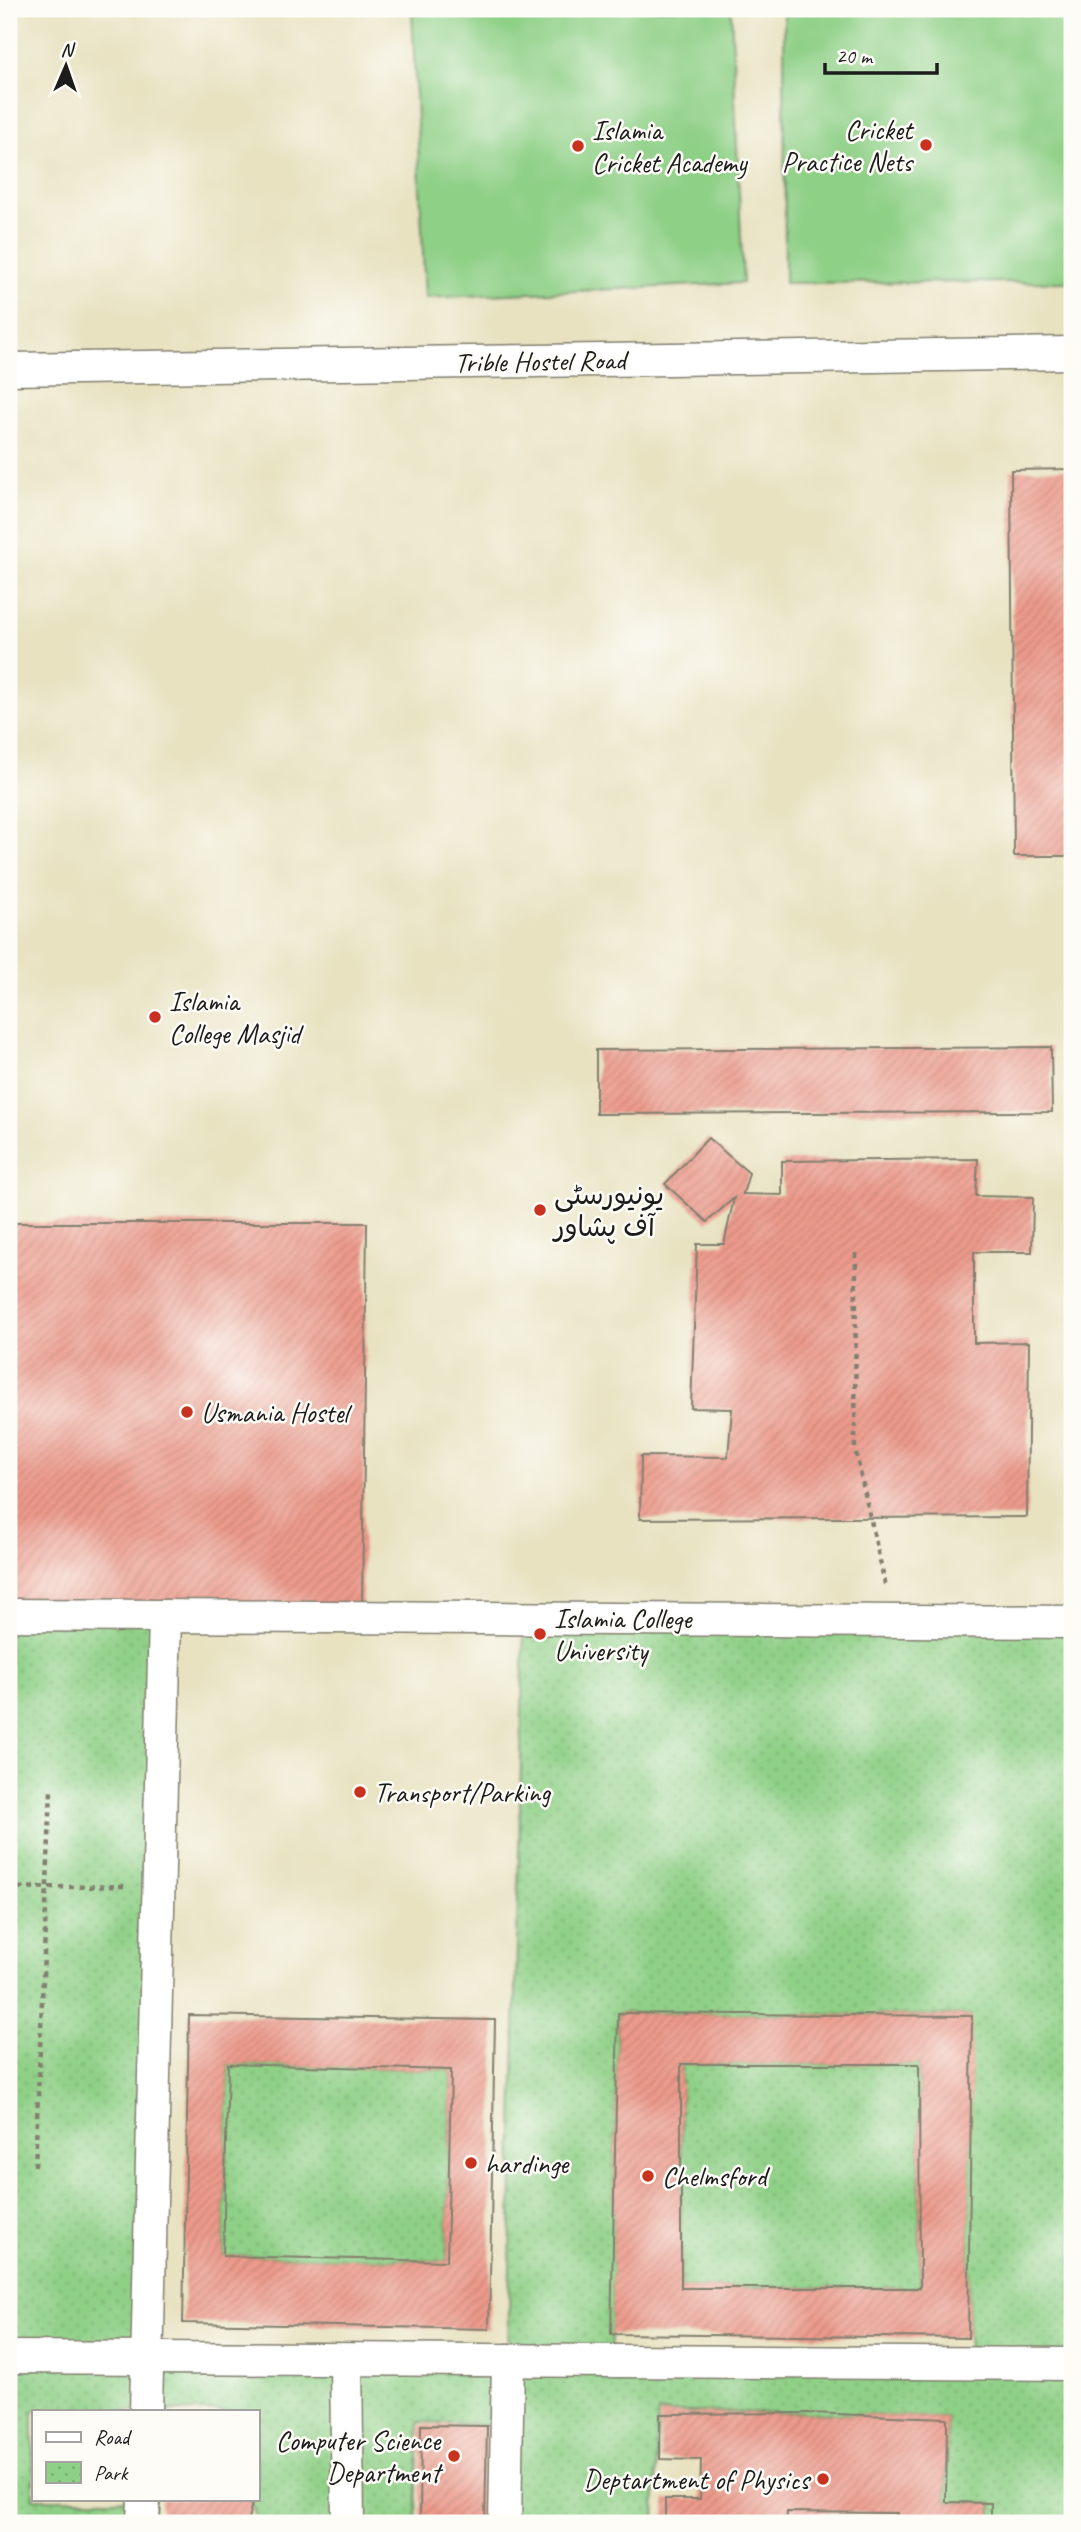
<svg xmlns="http://www.w3.org/2000/svg" width="1081" height="2532" viewBox="0 0 1081 2532" font-family="Caveat,'Playpen Sans Arabic',sans-serif">
  <defs>
    <pattern id="park-dots" width="8" height="8" patternUnits="userSpaceOnUse" patternTransform="scale(1.75)"><rect width="8" height="8" fill="#8fd087"/><path d="M2 2h.1M6 6h.1" fill="none" stroke="#7bb274" stroke-width="1.8" stroke-linecap="round"/></pattern>
    <pattern id="building-hatch" width="6" height="6" patternUnits="userSpaceOnUse" patternTransform="scale(1.75)"><rect width="6" height="6" fill="#ec9a8b"/><path d="M-1 1l2-2M0 6l6-6M5 7l2-2" fill="none" stroke="#ca8477"/></pattern>
  </defs>
  <rect width="100%" height="100%" fill="#fdfcf7"/>
  <filter id="ink" filterUnits="userSpaceOnUse"><feTurbulence type="fractalNoise" baseFrequency=".0143" numOctaves="2"/><feDisplacementMap in="SourceGraphic" scale="14" xChannelSelector="R" yChannelSelector="G"/><feConvolveMatrix kernelMatrix="1 2 1 2 8 2 1 2 1" color-interpolation-filters="sRGB"/></filter>
  <filter id="wash" filterUnits="userSpaceOnUse"><feTurbulence type="fractalNoise" baseFrequency=".00686" numOctaves="4" result="noise"/><feDisplacementMap in="SourceGraphic" scale="28" xChannelSelector="R" yChannelSelector="G"/><feGaussianBlur stdDeviation="1.57" result="paint"/><feColorMatrix in="noise" values="0 0 0 0 0 0 0 0 0 0 0 0 0 0 0 0 0 1.4 0 .05"/><feComposite in="paint" operator="in"/></filter>
  <g filter="url(#wash)">
    <rect width="100%" height="100%" fill="#e8e2c1"/>
    <g fill="url(#park-dots)" stroke="#567652" stroke-width="2" fill-rule="evenodd">
      <path d="M1068 538H1072V804H1070Z"/>
      <path d="M9 1615 165 1616 147 2358 508 2360 524 1618 1072 1622V2523H992V2503L946 2502 947 2418 807 2413 658 2412 655 2523H507L505 2425 419 2422 416 2523H257L251 2499H257V2411H33V2499H144L143 2523H9ZM618 2013 971 2016 968 2338 971 2363 611 2361Z"/>
      <path d="M228 2064 451 2070 447 2261 223 2256Z"/>
      <path d="M681 2064H919L920 2288H681Z"/>
    </g>
    <g fill="#8fd087" stroke="#567652" stroke-width="2">
      <path d="M412 9H731L743 283 425 298Z"/>
      <path d="M784 9H1067L1069 282 785 283Z"/>
    </g>
    <g id="blocks">
      <g fill="url(#building-hatch)" fill-rule="evenodd">
        <path d="M1072 469V538H1068L1072 856H1014L1011 470Z"/>
        <path d="M1051 1047 1052 1112 596 1114V1050Z"/>
        <path d="M708 1138 749 1173 743 1194 782 1195V1161L978 1159 976 1196 1033 1197 1032 1252H974V1343L1029 1342 1027 1517 640 1519 641 1456 728 1457 732 1409 691 1408 697 1244H724L734 1198 707 1222 665 1184Z"/>
        <path d="M9 1223H367L362 1607 9 1601Z"/>
        <path d="M618 2013 972 2016 968 2338 611 2334ZM681 2064H919L920 2288H681Z"/>
        <path d="M189 2015 495 2020 489 2329 183 2323ZM228 2064 451 2070 447 2261 223 2256Z"/>
        <path d="M807 2413 947 2418 946 2502 991 2503V2523H896L897 2513 787 2512 786 2523H665V2499H700L701 2460 660 2459V2414Z"/>
        <path d="M421 2425 487 2426 485 2523H420Z"/>
        <path d="M161 2499H251L252 2504 247 2523H160Z"/>
      </g>
    </g>
  </g>
  <g filter="url(#ink)">
    <use href="#blocks" fill-opacity="0" stroke="#827f6e" stroke-width="2"/>
    <g fill="none" stroke-linecap="round" stroke-linejoin="round">
      <g stroke="#827f6e" stroke-width="35">
        <g id="minor">
          <path d="M9 369 1072 353"/>
          <path d="M9 1615 1072 1622"/>
          <path d="M9 2357 1072 2364"/>
          <path d="M346 2360 348 2523"/>
          <path d="M146 2411 165 1616"/>
          <path d="M143 2523 144 2499"/>
          <path d="M505 2523 508 2360"/>
        </g>
      </g>
      <g stroke="#827f6e" stroke-width="4.5" stroke-dasharray="5 5" stroke-linecap="butt">
        <path d="M856 1253 855 1449 886 1588"/>
        <path d="M9 1888 126 1886"/>
        <path d="M35 2166 51 1790"/>
      </g>
      <use href="#minor" stroke="#fff" stroke-width="32"/>
    </g>
  </g>
  <g fill="#c8321e" stroke="#fdfcf7" stroke-width="2.5">
    <circle cx="926" cy="145" r="7"/>
    <circle cx="578" cy="146" r="7"/>
    <circle cx="155" cy="1017" r="7"/>
    <circle cx="540" cy="1210" r="7"/>
    <circle cx="187" cy="1412" r="7"/>
    <circle cx="540" cy="1634" r="7"/>
    <circle cx="360" cy="1792" r="7"/>
    <circle cx="471" cy="2163" r="7"/>
    <circle cx="648" cy="2176" r="7"/>
    <circle cx="454" cy="2456" r="7"/>
    <circle cx="823" cy="2479" r="7"/>
  </g>
  <g text-anchor="middle" dominant-baseline="central" stroke-width="5" stroke-linejoin="round" paint-order="stroke">
    <g font-size="28" fill="#1c1c1c" stroke="#fdfcf7" text-anchor="start">
      <text x="912" y="129" text-anchor="end">Cricket<tspan x="912" dy="32">Practice Nets</tspan></text>
      <text x="592" y="130">Islamia<tspan x="592" dy="32">Cricket Academy</tspan></text>
      <text x="169" y="1001">Islamia<tspan x="169" dy="32">College Masjid</tspan></text>
      <text x="554" y="1194">یونیورسٹی<tspan x="554" dy="32">آف پشاور</tspan></text>
      <text x="201" y="1412">Usmania Hostel</text>
      <text x="554" y="1618">Islamia College<tspan x="554" dy="32">University</tspan></text>
      <text x="374" y="1792">Transport/Parking</text>
      <text x="485" y="2163">hardinge</text>
      <text x="662" y="2176">Chelmsford</text>
      <text x="440" y="2440" text-anchor="end">Computer Science<tspan x="440" dy="32">Department</tspan></text>
      <text x="809" y="2479" text-anchor="end">Deptartment of Physics</text>
    </g>
    <g font-size="28" fill="#1c1c1c" stroke="#fdfcf7">
      <text transform="translate(540 361) rotate(-1)">Trible Hostel Road</text>
    </g>
  </g>
  <rect width="1081" height="2532" fill="none" stroke="#fdfcf7" stroke-width="35"/>
  <rect x="32" y="2410" width="228" height="91" fill="#fdfcf7" stroke="#a3a29f" stroke-width="2"/>
  <rect x="46" y="2432" width="35" height="10" fill="#ffffff" stroke="#a3a29f" stroke-width="2"/>
  <text x="94" y="2444" font-size="21" fill="#1c1c1c">Road</text>
  <rect x="46" y="2462" width="35" height="21" fill="url(#park-dots)" stroke="#a3a29f" stroke-width="2"/>
  <text x="94" y="2480" font-size="21" fill="#1c1c1c">Park</text>
  <g transform="translate(66 66) rotate(2)" stroke="#fdfcf7" stroke-width="5" paint-order="stroke">
  <path d="M0-5L12 26L0 18L-12 26Z" fill="#1c1c1c"/>
  <text y="-10" font-size="19" font-weight="bold" text-anchor="middle" fill="#1c1c1c">N</text>
  </g>
  <path d="M825 63v10h112v-10" fill="none" stroke="#1c1c1c" stroke-width="3.5"/>
  <text x="836" y="63" font-size="21" fill="#1c1c1c" stroke="#fdfcf7" stroke-width="5" paint-order="stroke">20 m</text>
</svg>
